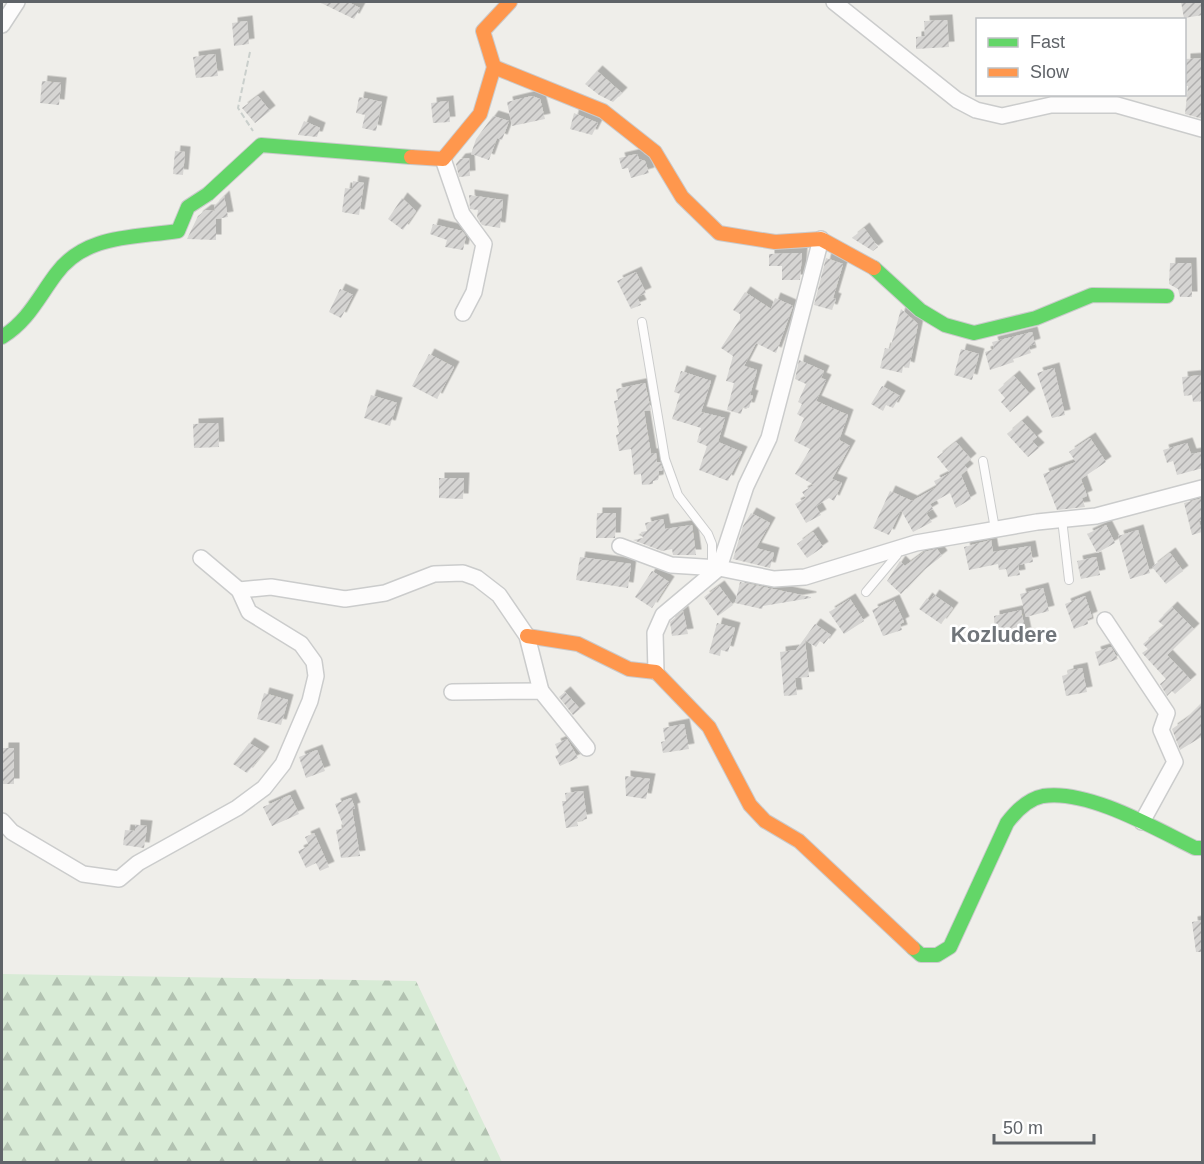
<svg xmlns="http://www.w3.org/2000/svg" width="1204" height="1164" viewBox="0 0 1204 1164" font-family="Arial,sans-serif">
  <defs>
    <pattern id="forest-firs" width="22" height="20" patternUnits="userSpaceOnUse" patternTransform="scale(1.5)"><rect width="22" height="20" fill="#d8ebd6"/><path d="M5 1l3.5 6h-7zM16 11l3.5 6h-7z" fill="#b2c2b1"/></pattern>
    <pattern id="building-hatch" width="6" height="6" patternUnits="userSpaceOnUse" patternTransform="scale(1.5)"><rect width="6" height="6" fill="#d6d5d3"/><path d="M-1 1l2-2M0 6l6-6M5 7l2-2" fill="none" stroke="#b1b0af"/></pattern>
    <filter id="shadow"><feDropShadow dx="5.5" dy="-5.5" stdDeviation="0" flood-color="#0004"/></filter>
  </defs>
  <rect width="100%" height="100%" fill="#efeeea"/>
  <path fill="url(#forest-firs)" d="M2 974 416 981 502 1162H2Z"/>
  <g fill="url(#building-hatch)" filter="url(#shadow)">
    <path d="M319 2H348L360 8 354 19Z"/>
    <path d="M1181 2H1203V15L1184 18Z"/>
    <path d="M947 20 949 47 916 49V37L925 36 924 21Z"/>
    <path d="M247 21 249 44 234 46 232 23Z"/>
    <path d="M215 54 218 76 196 78 193 57Z"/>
    <path d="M1203 58V119L1185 114 1188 86H1185V59Z"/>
    <path d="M597 71 622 93 613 102 599 95 585 84Z"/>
    <path d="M42 81 61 83 59 105 40 103Z"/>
    <path d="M258 96 270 111 255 123 242 108Z"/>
    <path d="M532 96 540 99 545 119 512 126 507 102Z"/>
    <path d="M359 97 382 102 376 131 362 128 365 115 356 113Z"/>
    <path d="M448 101 450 122 433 123 431 103Z"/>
    <path d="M574 113 598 123 592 135 570 129Z"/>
    <path d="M493 116 509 121 502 140 497 138 489 160 471 154 476 139Z"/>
    <path d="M304 121 320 128 317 137 298 135Z"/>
    <path d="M175 151 185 152 183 175 173 174Z"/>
    <path d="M637 154 639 159 645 161 649 173 631 178 628 168 622 169 619 158Z"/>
    <path d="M469 158 470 176 459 177 456 164 460 159Z"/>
    <path d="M353 181 364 183 359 215 342 212 345 188 352 189Z"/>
    <path d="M469 195 503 200 500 228 482 225 477 217 478 210 470 209Z"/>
    <path d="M224 196 228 217 216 219V240L187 239 198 216 206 210 215 211 214 206Z"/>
    <path d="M402 198 416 211 403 230 388 219Z"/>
    <path d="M433 224 462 231 466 236 463 250 445 247 447 240 430 234Z"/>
    <path d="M864 228 878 247 873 251 852 238Z"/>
    <path d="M802 253 800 280H782V266H769V254Z"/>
    <path d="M826 258 843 264 833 298 836 299 832 310 814 305Z"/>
    <path d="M1170 263H1191L1192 297H1180L1178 289 1169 284Z"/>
    <path d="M636 272 646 293 637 297 641 305 631 309 617 281Z"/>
    <path d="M340 289 353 295 341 318 329 312Z"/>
    <path d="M745 292 771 309 775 298 793 306 776 353 756 343 744 366 757 370 750 395 753 396 749 408 743 407 741 414 727 410 734 383 726 381 733 356 721 348 740 319V314L733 310Z"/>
    <path d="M901 309 918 324 909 368 903 366 902 373 880 368 885 348 890 349Z"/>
    <path d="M1032 332 1035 344 1029 346 1031 353 1013 359 1014 362 990 370 985 352 994 349 992 342Z"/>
    <path d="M961 349 979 354 972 380 954 375Z"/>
    <path d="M429 354 454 367 437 399 412 386Z"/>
    <path d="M799 360 824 371 821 378 826 380 816 401 848 415 839 440 850 446 832 479 842 483 834 501 829 498 816 506 821 515 806 523 795 504 806 498 802 492 814 485 795 474 810 449 794 441 804 418 797 414 802 404 798 402 806 384 795 379Z"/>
    <path d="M1054 368 1065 415 1052 418 1037 373Z"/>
    <path d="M681 371 711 381 701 412 725 418 718 442 742 452 728 481 699 470 707 446 697 442 701 428 672 419 680 394 674 392Z"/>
    <path d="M1203 375V401L1193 402 1192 395 1184 396 1182 377Z"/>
    <path d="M1014 376 1030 394 1010 412 1001 402 1005 398 998 390Z"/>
    <path d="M645 383 651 410 644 411 651 454 656 453 657 462H660L663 471H659L658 480 653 481V484L642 485 641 474 634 475 631 449 619 451 616 435 619 434 617 426 619 425 614 401 618 400 616 389Z"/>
    <path d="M882 386 900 396 893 408 886 405 883 411 871 404Z"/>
    <path d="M371 395 397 403 390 426 364 418Z"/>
    <path d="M1022 421 1037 437 1032 441 1039 448 1028 457 1007 434Z"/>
    <path d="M218 423 219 447 194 448 193 424Z"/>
    <path d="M1090 438 1106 462 1081 479 1087 496 1082 498 1085 507 1057 510 1043 474 1076 462 1069 452Z"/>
    <path d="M956 442 971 459 964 465 968 469 961 475 971 499 956 508 950 493 930 504 933 509 926 513 932 522 913 532 901 510 889 535 873 528 890 491 912 501 937 487 934 481 950 473 937 457Z"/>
    <path d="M1187 443 1191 454 1203 452V468L1177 475 1173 461 1167 463 1163 450Z"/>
    <path d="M439 478H464L463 499 439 498Z"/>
    <path d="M1203 498V520L1199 521 1202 532 1192 535 1184 503Z"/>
    <path d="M597 513H616L615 538H596Z"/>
    <path d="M751 513 770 523 756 548 774 553 770 568 733 559 743 526Z"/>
    <path d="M663 519 665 529 692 525 696 555H673L672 549 662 551 633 540 643 538 641 532 647 531 645 523Z"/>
    <path d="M1106 525 1115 543 1097 553 1087 534Z"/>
    <path d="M1138 530 1150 573 1130 579 1118 536Z"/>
    <path d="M813 532 823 547 807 558 797 544Z"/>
    <path d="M991 540 993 552 1030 546 1033 562 1018 565 1020 575 1008 577 1006 569 999 570 998 564 969 570 964 547Z"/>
    <path d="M937 549 942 556 924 570 901 594 887 581 900 561 905 566 924 552Z"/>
    <path d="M1170 553 1183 571 1166 584 1152 567Z"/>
    <path d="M580 557 631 564 628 588 576 580Z"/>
    <path d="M1096 557 1100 575 1081 579 1077 561Z"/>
    <path d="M652 571 669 582 652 608 635 597Z"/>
    <path d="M740 582 811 597V598L763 606 762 609 735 603Z"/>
    <path d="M719 586 733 605 718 616 704 597Z"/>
    <path d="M1043 588 1049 611 1026 617 1020 594Z"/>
    <path d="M934 595 953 608 941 624 919 609 927 598 930 601Z"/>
    <path d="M1085 596 1092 617 1087 619 1088 624 1074 629 1065 604Z"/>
    <path d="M850 599 864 621 844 634 829 612Z"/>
    <path d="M894 600 904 622 900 624 902 630 883 636 872 610Z"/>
    <path d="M1172 607 1194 629 1167 655 1191 680 1175 694 1172 691 1167 696 1160 684 1166 679 1142 653 1148 649 1143 644 1164 626 1158 621Z"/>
    <path d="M1021 610 1026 634 995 640 994 616Z"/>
    <path d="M683 611 688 634 672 636 670 622Z"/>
    <path d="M717 623 735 628 728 652 721 650 720 656 709 653Z"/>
    <path d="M815 624 831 635 824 644 820 641 816 647 805 640 809 677 795 678 797 695 784 696 780 652 796 650Z"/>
    <path d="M1111 647 1118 659 1099 666 1095 652Z"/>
    <path d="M1082 668 1087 692 1066 696 1062 676 1068 674V671Z"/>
    <path d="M565 692 580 709 573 715 559 697Z"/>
    <path d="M264 693 288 700 281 725 257 719Z"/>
    <path d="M1203 702V736L1180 750 1172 729 1185 720Z"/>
    <path d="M684 724 689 749 663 753 661 742 665 741 663 728Z"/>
    <path d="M567 739 578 758 560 766 555 756 559 754 555 744Z"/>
    <path d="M249 743 264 752 247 773 233 764Z"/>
    <path d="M3 748H14V784H2Z"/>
    <path d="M317 750 325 771 306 778 299 757Z"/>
    <path d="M625 776 650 779 646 799 626 796Z"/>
    <path d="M583 791 587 819 577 821 578 826 566 828 562 801H566L565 793Z"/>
    <path d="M290 795 299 814 272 826 263 807Z"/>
    <path d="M351 798 355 808 352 809 360 856 341 858 336 830 344 828 335 804Z"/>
    <path d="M135 825 147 826 144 848 123 845 125 830 135 831Z"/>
    <path d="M314 833 329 867 320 871 316 863 306 868 298 851 309 846 305 837Z"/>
    <path d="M1203 920V952H1196L1192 922Z"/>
  </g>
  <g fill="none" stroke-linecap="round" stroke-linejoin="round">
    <g stroke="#cbcccc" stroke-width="10">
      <g id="lane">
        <path d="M642 322 665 459 678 495 708 534 712 544V567"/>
        <path d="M983 461 995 529"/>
        <path d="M1062 519 1069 580"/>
        <path d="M866 592 897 555 898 548"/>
      </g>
    </g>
    <g stroke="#cbcccc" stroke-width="18">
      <g id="street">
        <path d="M834 2 957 100 976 110 1002 116 1051 105H1117L1202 129"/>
        <path d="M2 25 17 2"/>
        <path d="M443 159 462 214 484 244 474 292 463 313"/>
        <path d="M620 546 671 565 719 568 774 579 805 577 916 543 1037 522 1096 516 1202 488"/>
        <path d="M239 590 271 587 345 599 385 593 434 574 463 573 477 578 499 595 527 636 541 691"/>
        <path d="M1105 620 1167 713 1161 730 1175 762 1142 822"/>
        <path d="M656 672 655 633 663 615 719 568 746 486 769 438 821 239"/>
        <path d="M452 692 541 691 587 748"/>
        <path d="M2 821 12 832 83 874 119 879 138 863 237 808 264 788 283 764 310 701 316 676 314 662 301 644 249 612 239 590 201 558"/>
      </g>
    </g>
    <g stroke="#cacacb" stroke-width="16">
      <g id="fast">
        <path d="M874 268 920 310 945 325 974 333 1036 318 1092 295 1167 296"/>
        <path d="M2 337C28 321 38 298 56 274 85 234 134 238 178 231L188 207 208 194 261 145 411 157"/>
        <path d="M913 948 921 955H937L950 947 1007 823C1016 811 1028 799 1043 796 1088 789 1156 829 1195 848H1202"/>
      </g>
    </g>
    <g stroke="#cacacb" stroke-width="16">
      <g id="slow">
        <path d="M494 67 603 111 655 152 682 197 719 233 775 242 821 239 874 268"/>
        <path d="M411 157 443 159 480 114 494 67 483 31 510 2"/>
        <path d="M527 636 578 644 629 669 656 672 709 727 750 805 765 821 799 841 913 948"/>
      </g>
    </g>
    <path stroke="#cacfcc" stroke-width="2" stroke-dasharray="6 3" stroke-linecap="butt" d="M250 52 238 108 253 131"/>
    <use href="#lane" stroke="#fdfcfc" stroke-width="8"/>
    <use href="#street" stroke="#fdfcfc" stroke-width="15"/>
    <use href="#fast" stroke="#63d668" stroke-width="14"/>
    <use href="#slow" stroke="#ff974d" stroke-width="14"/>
  </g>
  <g text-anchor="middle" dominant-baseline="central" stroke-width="5" stroke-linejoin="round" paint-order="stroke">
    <g font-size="22" font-weight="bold" fill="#70757a" stroke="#fff">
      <text x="1004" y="634">Kozludere</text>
    </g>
  </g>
  <rect width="1204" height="1164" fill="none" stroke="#5f6368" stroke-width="6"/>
  <rect x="976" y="18" width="210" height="78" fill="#ffffff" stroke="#bfc1c3" stroke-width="1.5"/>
  <rect x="988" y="38" width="30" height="9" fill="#63d668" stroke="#bfc1c3" stroke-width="1.5"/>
  <text x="1030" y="48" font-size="18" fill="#5f6368">Fast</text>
  <rect x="988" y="68" width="30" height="9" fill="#ff974d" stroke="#bfc1c3" stroke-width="1.5"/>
  <text x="1030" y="78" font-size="18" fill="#5f6368">Slow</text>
  <path d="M994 1134v9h100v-9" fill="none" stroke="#5f6368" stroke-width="3"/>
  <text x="1003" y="1134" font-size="18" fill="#5f6368" stroke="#ffffff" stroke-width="4.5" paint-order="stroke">50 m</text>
</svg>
